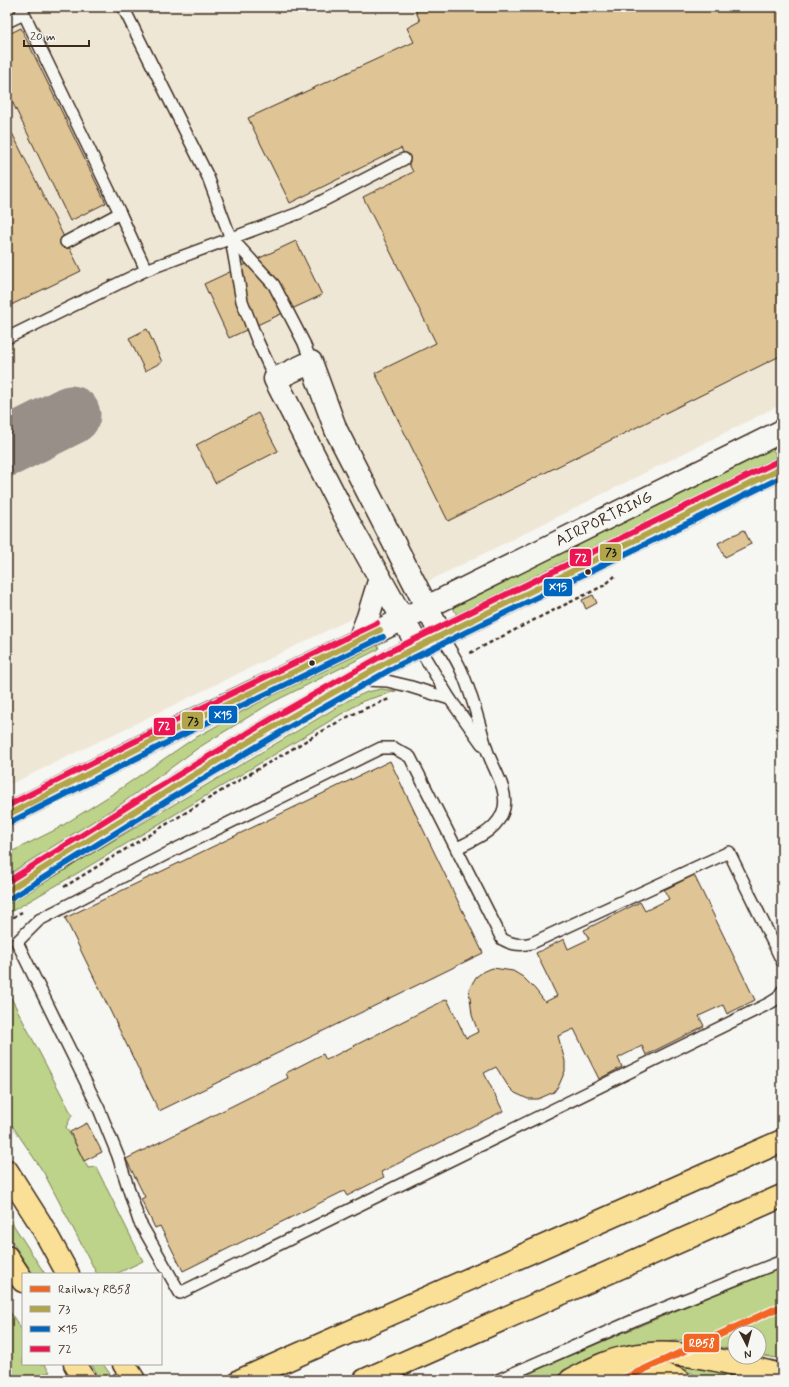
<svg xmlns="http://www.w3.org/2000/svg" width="789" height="1387" viewBox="0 0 789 1387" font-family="Mynerve,sans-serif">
  <rect width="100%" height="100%" fill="#f6f6f2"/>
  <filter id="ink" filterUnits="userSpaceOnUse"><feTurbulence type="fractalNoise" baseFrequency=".025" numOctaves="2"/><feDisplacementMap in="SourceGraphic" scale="8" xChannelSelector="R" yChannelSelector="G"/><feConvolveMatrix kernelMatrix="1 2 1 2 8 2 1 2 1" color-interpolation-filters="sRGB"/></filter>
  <g filter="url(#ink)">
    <path fill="#efe7d6" d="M7 7H782V404L433 579 7 786Z"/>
    <g fill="#bcd389" stroke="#7c7e54">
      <path d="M771 447 779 459 564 561 457 615 452 606Z"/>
      <path d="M377 643 379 649 271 703 198 748 121 804 7 875V854L57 829 114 793 193 739 267 698Z"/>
      <path d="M381 689 396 691 363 701 76 874 7 914V904L349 700 367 692Z"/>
      <path d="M7 990 72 1115 66 1127 88 1168 96 1167 143 1261 116 1274H97L44 1173 7 1118Z"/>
      <path d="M7 1215 45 1274H33L7 1234Z"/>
      <path d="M782 1266V1359L759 1355V1333H735V1350L681 1340 608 1350 551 1380H511Z"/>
      <path d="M7 1307 23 1332V1364H44L50 1372 41 1375 44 1380H7Z"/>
      <path d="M91 1364H103L110 1374 100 1378Z"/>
      <path d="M669 1365 694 1367 752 1380H702L692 1373Z"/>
    </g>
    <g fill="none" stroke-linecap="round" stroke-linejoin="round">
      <path stroke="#989088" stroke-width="59" d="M7 447 71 415"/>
    </g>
    <g fill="#dfc595" stroke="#3b2a1e">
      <path d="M414 7H782V355L448 521 375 373 436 343 363 197 413 172 401 148 290 203 248 118 414 42 407 28 420 21Z"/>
      <path d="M21 28 106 203 70 221 7 91V35Z"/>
      <path d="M7 123 81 271 7 307Z"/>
      <path d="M296 241 322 295 229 338 204 284Z"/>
      <path d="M147 329 162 362 145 371 129 338Z"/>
      <path d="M258 413 278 451 215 483 196 445Z"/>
      <path d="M744 530 751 544 725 557 718 543Z"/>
      <path d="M593 595 597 603 586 609 582 600Z"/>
      <path d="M390 761 483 953 159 1111 65 918Z"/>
      <path d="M694 875 755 1000 727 1014 723 1005 699 1016 704 1026 646 1055 642 1046 618 1058 622 1067 599 1079 574 1029 558 1036 565 1061V1071L559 1085 554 1092 538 1099H528L515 1093 508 1086 496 1067 484 1073 503 1111 381 1172 384 1177 347 1196 344 1191 183 1271 160 1226 155 1228 141 1199 145 1197 126 1159 288 1078 286 1073 323 1054 326 1060 447 999 466 1038 478 1032 472 1015 469 989 476 977 484 971 493 968 513 971 523 977 535 989 545 1002 557 996 536 953 564 939 568 949 589 939 584 930 640 902 645 911 669 899 664 890Z"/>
      <path d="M87 1123 102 1152 84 1161 70 1132Z"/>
    </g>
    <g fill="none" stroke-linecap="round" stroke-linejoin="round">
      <g stroke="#3b2a1e" stroke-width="14">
        <g id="service">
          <path d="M123 7 208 177 231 239 242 301 257 340 275 379"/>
          <path d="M24 14 120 213"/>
          <path d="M7 22 24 14 21 8"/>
          <path d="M232 239 274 285 304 343 311 362"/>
          <path d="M66 242 120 213 146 270"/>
          <path d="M7 338 146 270 299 213 404 159"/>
          <path d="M441 635C448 647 457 659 462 672 473 697 479 724 487 750 493 769 508 788 504 808 499 830 475 839 457 848"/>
          <path d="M418 646 450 699 482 744"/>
          <path d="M364 680 387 681 408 686 450 699"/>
          <path d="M782 961 729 852 532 943C521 946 512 945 502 939L410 757 394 748H381L178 848 39 920 17 942 99 1109 118 1156 139 1221 180 1293 770 1003 778 998 782 991"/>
          <path d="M498 1380 639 1318 782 1261"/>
        </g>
      </g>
      <g stroke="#3b2a1e" stroke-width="25">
        <g id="minor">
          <path d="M359 640 368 617 380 578"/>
          <path d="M418 646 345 516 275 379 311 362 336 430 441 635"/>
        </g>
      </g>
      <g stroke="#3b2a1e" stroke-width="25">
        <g id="tertiary">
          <path d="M7 815 186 724 403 619 782 431"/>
          <path d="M7 891 63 857 182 782 287 719 391 660 782 468"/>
        </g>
      </g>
      <g stroke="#3b2a1e" stroke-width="25">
        <g id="trunk">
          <path d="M7 1171 40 1223 68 1274"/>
          <path d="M7 1257 23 1281"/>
          <path d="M75 1364 85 1380"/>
          <path d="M124 1364 134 1380"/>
          <path d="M571 1380C589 1371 608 1360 628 1357 680 1346 731 1364 782 1375"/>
          <path d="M606 1380C633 1368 652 1369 679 1380"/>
        </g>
      </g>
      <g stroke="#3b2a1e" stroke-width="25">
        <g id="motorway">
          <path d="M241 1380 782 1141"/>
          <path d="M365 1380 782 1196"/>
        </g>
      </g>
      <g stroke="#3b2a1e" stroke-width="2.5" stroke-dasharray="4 3" stroke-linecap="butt">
        <path d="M470 653 540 617 605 585 615 576"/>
        <path d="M64 887C134 844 204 801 275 759 312 738 349 712 390 699"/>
        <path d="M7 921 22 912"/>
      </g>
      <use href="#service" stroke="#f6f6f2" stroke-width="11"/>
      <use href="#minor" stroke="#f6f6f2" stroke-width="22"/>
      <use href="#tertiary" stroke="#f6f6f2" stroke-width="22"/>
      <use href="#trunk" stroke="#fadf96" stroke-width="22"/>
      <use href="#motorway" stroke="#fadf96" stroke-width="22"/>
      <g stroke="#f6f6f2" stroke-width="9">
        <g id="bus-1">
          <path d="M7 815 186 724 380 630"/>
          <path d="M7 891 182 782 287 719 391 660 782 468"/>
        </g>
      </g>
      <g stroke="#f6f6f2" stroke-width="9">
        <g id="bus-2">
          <path d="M11 822 190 731 383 637"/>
          <path d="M11 898 186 789 291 726 395 667 782 477"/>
        </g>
      </g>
      <g stroke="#f6f6f2" stroke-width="9">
        <g id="bus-3">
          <path d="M7 806 183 717 377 623"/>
          <path d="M7 882 178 775 283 712 387 653 778 461"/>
        </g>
      </g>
      <use href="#bus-1" stroke="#b2a449" stroke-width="6"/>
      <use href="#bus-2" stroke="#0065bd" stroke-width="6"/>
      <use href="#bus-3" stroke="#ec1551" stroke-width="6"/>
      <g stroke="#f6f6f2" stroke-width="10">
        <path id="rail-1" d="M621 1380 782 1306"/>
      </g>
      <use href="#rail-1" stroke="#f26522" stroke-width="7"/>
    </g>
  </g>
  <g fill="#3b2a1e" stroke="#f6f6f2" stroke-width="1.5">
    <circle cx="588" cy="572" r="3.5"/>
    <circle cx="312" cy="663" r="3.5"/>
  </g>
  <g text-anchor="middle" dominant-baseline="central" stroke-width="3.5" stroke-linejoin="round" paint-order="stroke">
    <g font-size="16" fill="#3b2a1e" stroke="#f6f6f2">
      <text transform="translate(604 519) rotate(-26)">AIRPORTRING</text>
    </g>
  </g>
  <g stroke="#f6f6f2" stroke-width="1.5">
    <rect x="599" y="543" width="23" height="19" rx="4" fill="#b2a449"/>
    <rect x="569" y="548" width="23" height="19" rx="4" fill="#ec1551"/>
    <rect x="543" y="578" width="30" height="19" rx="4" fill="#0065bd"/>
    <rect x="208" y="705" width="30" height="19" rx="4" fill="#0065bd"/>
    <rect x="181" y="711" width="23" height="19" rx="4" fill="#b2a449"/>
    <rect x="153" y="717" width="23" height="19" rx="4" fill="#ec1551"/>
    <rect x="683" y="1333" width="37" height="20" rx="4" fill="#f26522"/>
  </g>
  <g font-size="11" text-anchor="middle" font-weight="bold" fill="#fff">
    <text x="581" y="562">72</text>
    <text x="558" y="591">X15</text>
    <text x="223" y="719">X15</text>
    <text x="164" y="730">72</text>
    <text x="702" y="1347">RB58</text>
  </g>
  <g font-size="11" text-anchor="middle" font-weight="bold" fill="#111">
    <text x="611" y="556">73</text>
    <text x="193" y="725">73</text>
  </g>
  <rect width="789" height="1387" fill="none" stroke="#f6f6f2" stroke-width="24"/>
  <rect x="12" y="12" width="765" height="1363" fill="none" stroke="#3b2a1e" stroke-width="1.5" filter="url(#ink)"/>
  <rect x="22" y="1273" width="140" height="92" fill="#f6f6f2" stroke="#aba49d"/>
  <rect x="30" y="1286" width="20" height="6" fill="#f26522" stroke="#aba49d"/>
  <text x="58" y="1293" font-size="12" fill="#3b2a1e">Railway RB58</text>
  <rect x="30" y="1306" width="20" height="6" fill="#b2a449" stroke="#aba49d"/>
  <text x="58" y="1313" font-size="12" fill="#3b2a1e">73</text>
  <rect x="30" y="1326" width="20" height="6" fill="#0065bd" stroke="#aba49d"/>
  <text x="58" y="1333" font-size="12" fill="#3b2a1e">X15</text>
  <rect x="30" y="1346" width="20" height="6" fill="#ec1551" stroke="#aba49d"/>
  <text x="58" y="1353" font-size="12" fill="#3b2a1e">72</text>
  <g transform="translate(747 1345) rotate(174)"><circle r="19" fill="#f6f6f2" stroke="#aba49d"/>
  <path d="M0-3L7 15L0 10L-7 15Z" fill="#3b2a1e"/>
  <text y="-6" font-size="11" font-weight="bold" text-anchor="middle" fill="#3b2a1e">N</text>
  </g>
  <path d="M24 40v6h65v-6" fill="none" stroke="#3b2a1e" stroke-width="2"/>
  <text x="30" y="40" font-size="12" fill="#3b2a1e" stroke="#f6f6f2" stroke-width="3" paint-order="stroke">20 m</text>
</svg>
